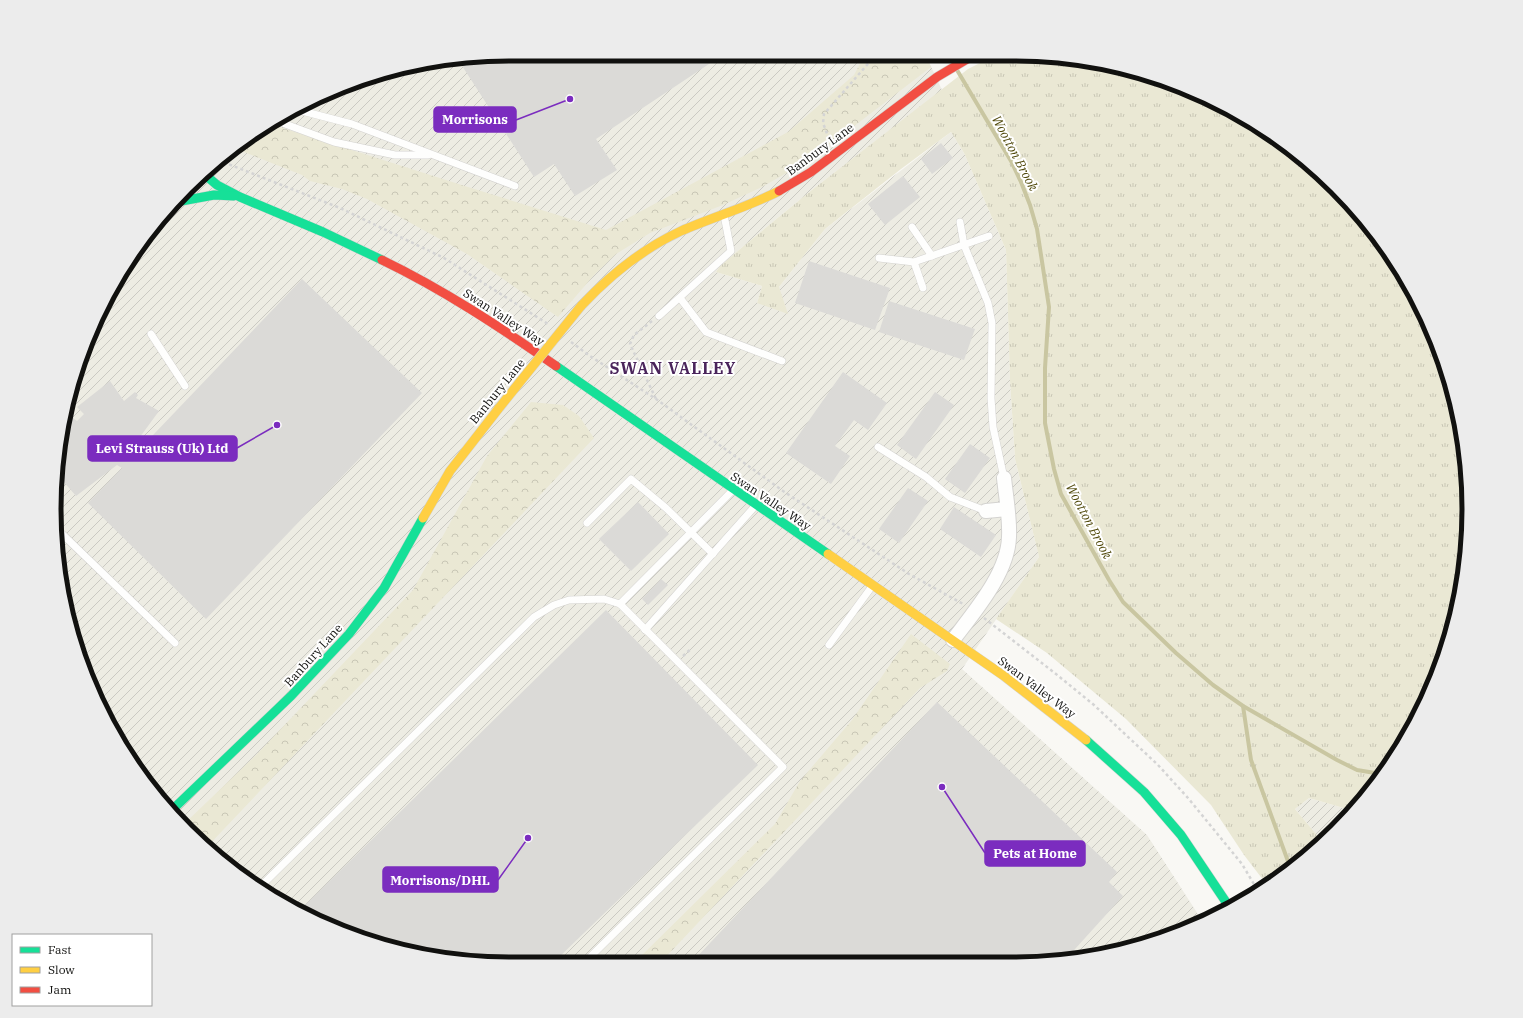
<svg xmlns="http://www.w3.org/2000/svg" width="1523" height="1018" viewBox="0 0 1523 1018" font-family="'IBM Plex Serif',serif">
  <defs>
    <pattern id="industrial-furrows" width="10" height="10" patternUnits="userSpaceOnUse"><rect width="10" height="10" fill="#edece3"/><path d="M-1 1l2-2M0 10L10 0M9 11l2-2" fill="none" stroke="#cac9c2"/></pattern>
    <pattern id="grass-tufts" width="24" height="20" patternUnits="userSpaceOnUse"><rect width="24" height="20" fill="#eae8d4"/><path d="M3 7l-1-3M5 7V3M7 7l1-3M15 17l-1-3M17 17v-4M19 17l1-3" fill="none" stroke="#c8c6b5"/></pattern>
    <pattern id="forest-crowns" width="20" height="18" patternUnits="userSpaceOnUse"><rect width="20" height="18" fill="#eae8d4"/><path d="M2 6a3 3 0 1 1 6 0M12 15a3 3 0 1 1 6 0" fill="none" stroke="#c8c6b5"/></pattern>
  </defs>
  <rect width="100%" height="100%" fill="#f9f8f4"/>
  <g fill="url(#industrial-furrows)">
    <path d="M449 58H927L942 90 808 193 746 244 720 266 716 272 762 286 757 303 779 287 825 229 951 132 964 153 1006 250 1010 381 1015 459 1039 557 962 669 1147 835 1203 922 1132 949 1044 963 449 960 363 940 308 917 209 851 148 786 115 736 78 655 63 598 55 479 63 420 89 335 148 232 209 167 256 131 363 78Z"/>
    <path d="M1309 798 1354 811 1322 841 1295 809Z"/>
  </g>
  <path fill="url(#grass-tufts)" d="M990 58H1074L1132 70 1215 101 1314 167 1375 232 1422 308 1454 391 1468 479 1465 569 1445 655 1408 737 1356 809 1354 811 1309 798 1295 809 1322 841 1291 870 1267 885 1244 855 1211 805 1126 719 1047 653 996 619 1039 557 1015 459 1010 381 1006 250 964 153 951 132 901 169 825 229 779 287 788 314 757 303 762 286 716 272 720 266 746 244 808 193 968 69Z"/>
  <g fill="url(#forest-crowns)">
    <path d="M863 58H927L931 67 853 127 804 163 762 187 723 205 650 233 616 254 595 274 558 317 467 254 367 199 342 189 310 181 302 175 234 148 256 131 270 124 468 187 606 230 788 132 854 75Z"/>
    <path d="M531 402 563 405 579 416 594 438 206 848 184 824 257 754 413 590 487 456Z"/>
    <path d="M911 634 950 664 947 671 920 688 662 961H636L775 824 800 781 852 720Z"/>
  </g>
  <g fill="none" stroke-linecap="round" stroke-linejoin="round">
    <g stroke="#c9c6a1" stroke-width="4">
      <path d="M957 70 1011 161 1021 182 1030 205 1037 229 1049 307 1045 368V423L1054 469 1061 494 1109 580 1123 602 1176 653 1213 685 1243 706 1337 760 1357 770 1381 774"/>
      <path d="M1243 706 1251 760 1289 864 1296 865"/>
    </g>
  </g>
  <g fill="#dbdad7">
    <path d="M457 58H718L596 139 617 170 575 196 554 164 534 177Z"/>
    <path d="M941 143 953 158 932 174 921 159Z"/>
    <path d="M903 176 920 197 885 225 868 204Z"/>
    <path d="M809 261 890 288 875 330 795 303Z"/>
    <path d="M302 279 422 393 206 619 88 503 122 468 117 465 76 496 57 474 64 462 58 458 62 422 68 414 77 421 84 414 77 407 110 381 124 401 135 392 138 395 136 398 159 411 129 452 133 456Z"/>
    <path d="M889 301 975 329 964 360 879 332Z"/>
    <path d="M843 372 887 403 868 430 854 420 835 446 850 456 831 484 786 453Z"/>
    <path d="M935 392 954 405 916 459 897 445Z"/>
    <path d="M970 444 990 458 965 493 945 479Z"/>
    <path d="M908 488 928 501 899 543 879 529Z"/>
    <path d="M638 502 669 534 631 571 599 539Z"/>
    <path d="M954 507 996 535 981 557 940 529Z"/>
    <path d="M661 579 668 585 648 605 642 599Z"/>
    <path d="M606 610 758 765 555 961 449 960 363 940 308 917 299 911Z"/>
    <path d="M937 702 1117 872 1109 882 1123 896 1066 959 1048 962 1043 958 1039 963 693 961Z"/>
  </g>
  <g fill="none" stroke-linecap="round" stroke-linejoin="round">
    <g stroke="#d4d3d0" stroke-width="8">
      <g id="lane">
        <path d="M298 110 352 124 515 186"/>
        <path d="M277 121 334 142 395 155H428"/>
        <path d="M960 222 964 245 988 303 992 323 991 398 993 427 1004 478"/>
        <path d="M912 227 932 256"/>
        <path d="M879 258 914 262 989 236"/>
        <path d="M914 262 923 288"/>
        <path d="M680 298 706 332 782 361"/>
        <path d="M659 316 731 251 724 215"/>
        <path d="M151 334 185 386"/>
        <path d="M878 447 926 477 950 497 986 511"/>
        <path d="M587 523 631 479 666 508 713 554"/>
        <path d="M58 530 175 643"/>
        <path d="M620 604 733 490"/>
        <path d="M645 630 756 505"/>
        <path d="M829 645 873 585"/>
        <path d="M261 886 534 617 554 605 569 600 604 599 620 604 783 767 586 961"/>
      </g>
    </g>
    <g stroke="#d4d3d0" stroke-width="16">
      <g id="street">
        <path d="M986 511 1007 509"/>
        <path d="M953 640C974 612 1008 573 1009 537 1010 518 1006 497 1004 478"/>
      </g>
    </g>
    <g stroke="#d4d3d0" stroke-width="10">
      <g id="fast">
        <path d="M203 173 217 185 240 197 323 232 382 260"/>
        <path d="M176 202 214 195 234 196"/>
        <path d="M556 366 828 554"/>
        <path d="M1086 740 1144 792 1181 835 1230 908"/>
        <path d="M171 811 291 696 349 634 384 588 423 518"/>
      </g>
    </g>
    <g stroke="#d4d3d0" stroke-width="10">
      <g id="slow">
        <path d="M581 306C610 275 642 249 681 231 713 217 748 207 779 191"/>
        <path d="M423 518 450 471 499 408"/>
        <path d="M828 554 1004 676 1086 740"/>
      </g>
    </g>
    <g stroke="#d4d3d0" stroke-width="10">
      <g id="jam">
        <path d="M779 191 811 172 937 77 969 58"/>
        <path d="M382 260C444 290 500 327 556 366"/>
      </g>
    </g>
    <g stroke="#d4d4d4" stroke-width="2.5" stroke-dasharray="3 3" stroke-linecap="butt">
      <path d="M829 139 823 123 824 114 873 58"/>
      <path d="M218 160 340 208 444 258 548 324"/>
      <path d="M652 321 634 335 630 344 656 399"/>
      <path d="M571 342 590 356 656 399 783 491 909 574 965 605"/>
      <path d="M984 618 1056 674 1094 705 1158 765 1188 798 1242 864 1258 891"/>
      <path d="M683 656 692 648"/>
    </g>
    <use href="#lane" stroke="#fefefd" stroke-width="7"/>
    <use href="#street" stroke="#fefefd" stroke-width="14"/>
    <use href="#fast" stroke="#16e098" stroke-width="9"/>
    <use href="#slow" stroke="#ffcf43" stroke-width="9"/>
    <use href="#jam" stroke="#f24e42" stroke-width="9"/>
    <g stroke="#d4d3d0" stroke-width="10" stroke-linecap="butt">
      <path id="slow-bridge" d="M499 408 581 306"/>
    </g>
    <use href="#slow-bridge" stroke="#ffcf43" stroke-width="9"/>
  </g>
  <g text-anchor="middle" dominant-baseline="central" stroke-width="4" stroke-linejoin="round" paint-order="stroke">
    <g font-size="12" fill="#11110f" stroke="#fff">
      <text transform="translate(820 149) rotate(-36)">Banbury Lane</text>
      <text transform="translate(504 317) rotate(33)">Swan Valley Way</text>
      <text transform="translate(497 391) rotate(-51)">Banbury Lane</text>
      <text transform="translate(771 501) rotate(34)">Swan Valley Way</text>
      <text transform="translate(313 655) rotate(-48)">Banbury Lane</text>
      <text transform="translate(1037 687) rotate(37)">Swan Valley Way</text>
    </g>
    <g font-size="13" font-style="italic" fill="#514a0c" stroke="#fff">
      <text transform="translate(1015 153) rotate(62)">Wootton Brook</text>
      <text transform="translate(1089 521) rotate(62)">Wootton Brook</text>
    </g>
    <g font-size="16" font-weight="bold" letter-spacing="1" fill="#4a245b" stroke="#fff">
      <text x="673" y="368">SWAN VALLEY</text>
    </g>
  </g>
  <path d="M0 0H1523V1018H0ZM509 61H1014A448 448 0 0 1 1462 509V509A448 448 0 0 1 1014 957H509A448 448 0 0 1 61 509V509A448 448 0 0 1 509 61Z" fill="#ececec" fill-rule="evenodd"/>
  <path fill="none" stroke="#11110f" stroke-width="5" d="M509 61H1014A448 448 0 0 1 1462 509V509A448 448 0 0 1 1014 957H509A448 448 0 0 1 61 509V509A448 448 0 0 1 509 61Z"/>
  <path fill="none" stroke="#7b2cbf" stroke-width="1.5" d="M570 99L516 120M277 425L237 448M942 787L985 853M528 838L498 880"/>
  <g fill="#7b2cbf" stroke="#fff" stroke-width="1.5">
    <circle cx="570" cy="99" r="4"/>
    <circle cx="277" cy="425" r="4"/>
    <circle cx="942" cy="787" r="4"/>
    <circle cx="528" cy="838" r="4"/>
  </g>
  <g fill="#7b2cbf" stroke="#7b2cbf" stroke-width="1.5">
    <rect x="434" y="107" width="82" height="25" rx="4"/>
    <rect x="88" y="436" width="149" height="25" rx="4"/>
    <rect x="985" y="841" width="100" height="25" rx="4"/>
    <rect x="383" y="867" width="115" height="25" rx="4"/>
  </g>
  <g font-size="13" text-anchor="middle" font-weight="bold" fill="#fff">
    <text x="475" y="124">Morrisons</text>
    <text x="162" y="453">Levi Strauss (Uk) Ltd</text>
    <text x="1035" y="858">Pets at Home</text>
    <text x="440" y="885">Morrisons/DHL</text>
  </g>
  <rect x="12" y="934" width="140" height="72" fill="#ffffff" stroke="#a0a09f"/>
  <rect x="20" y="947" width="20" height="6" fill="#16e098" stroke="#a0a09f"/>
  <text x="48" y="954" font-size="12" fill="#11110f">Fast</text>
  <rect x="20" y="967" width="20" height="6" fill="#ffcf43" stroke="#a0a09f"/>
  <text x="48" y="974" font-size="12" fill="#11110f">Slow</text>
  <rect x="20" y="987" width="20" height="6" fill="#f24e42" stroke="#a0a09f"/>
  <text x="48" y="994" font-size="12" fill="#11110f">Jam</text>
</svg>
